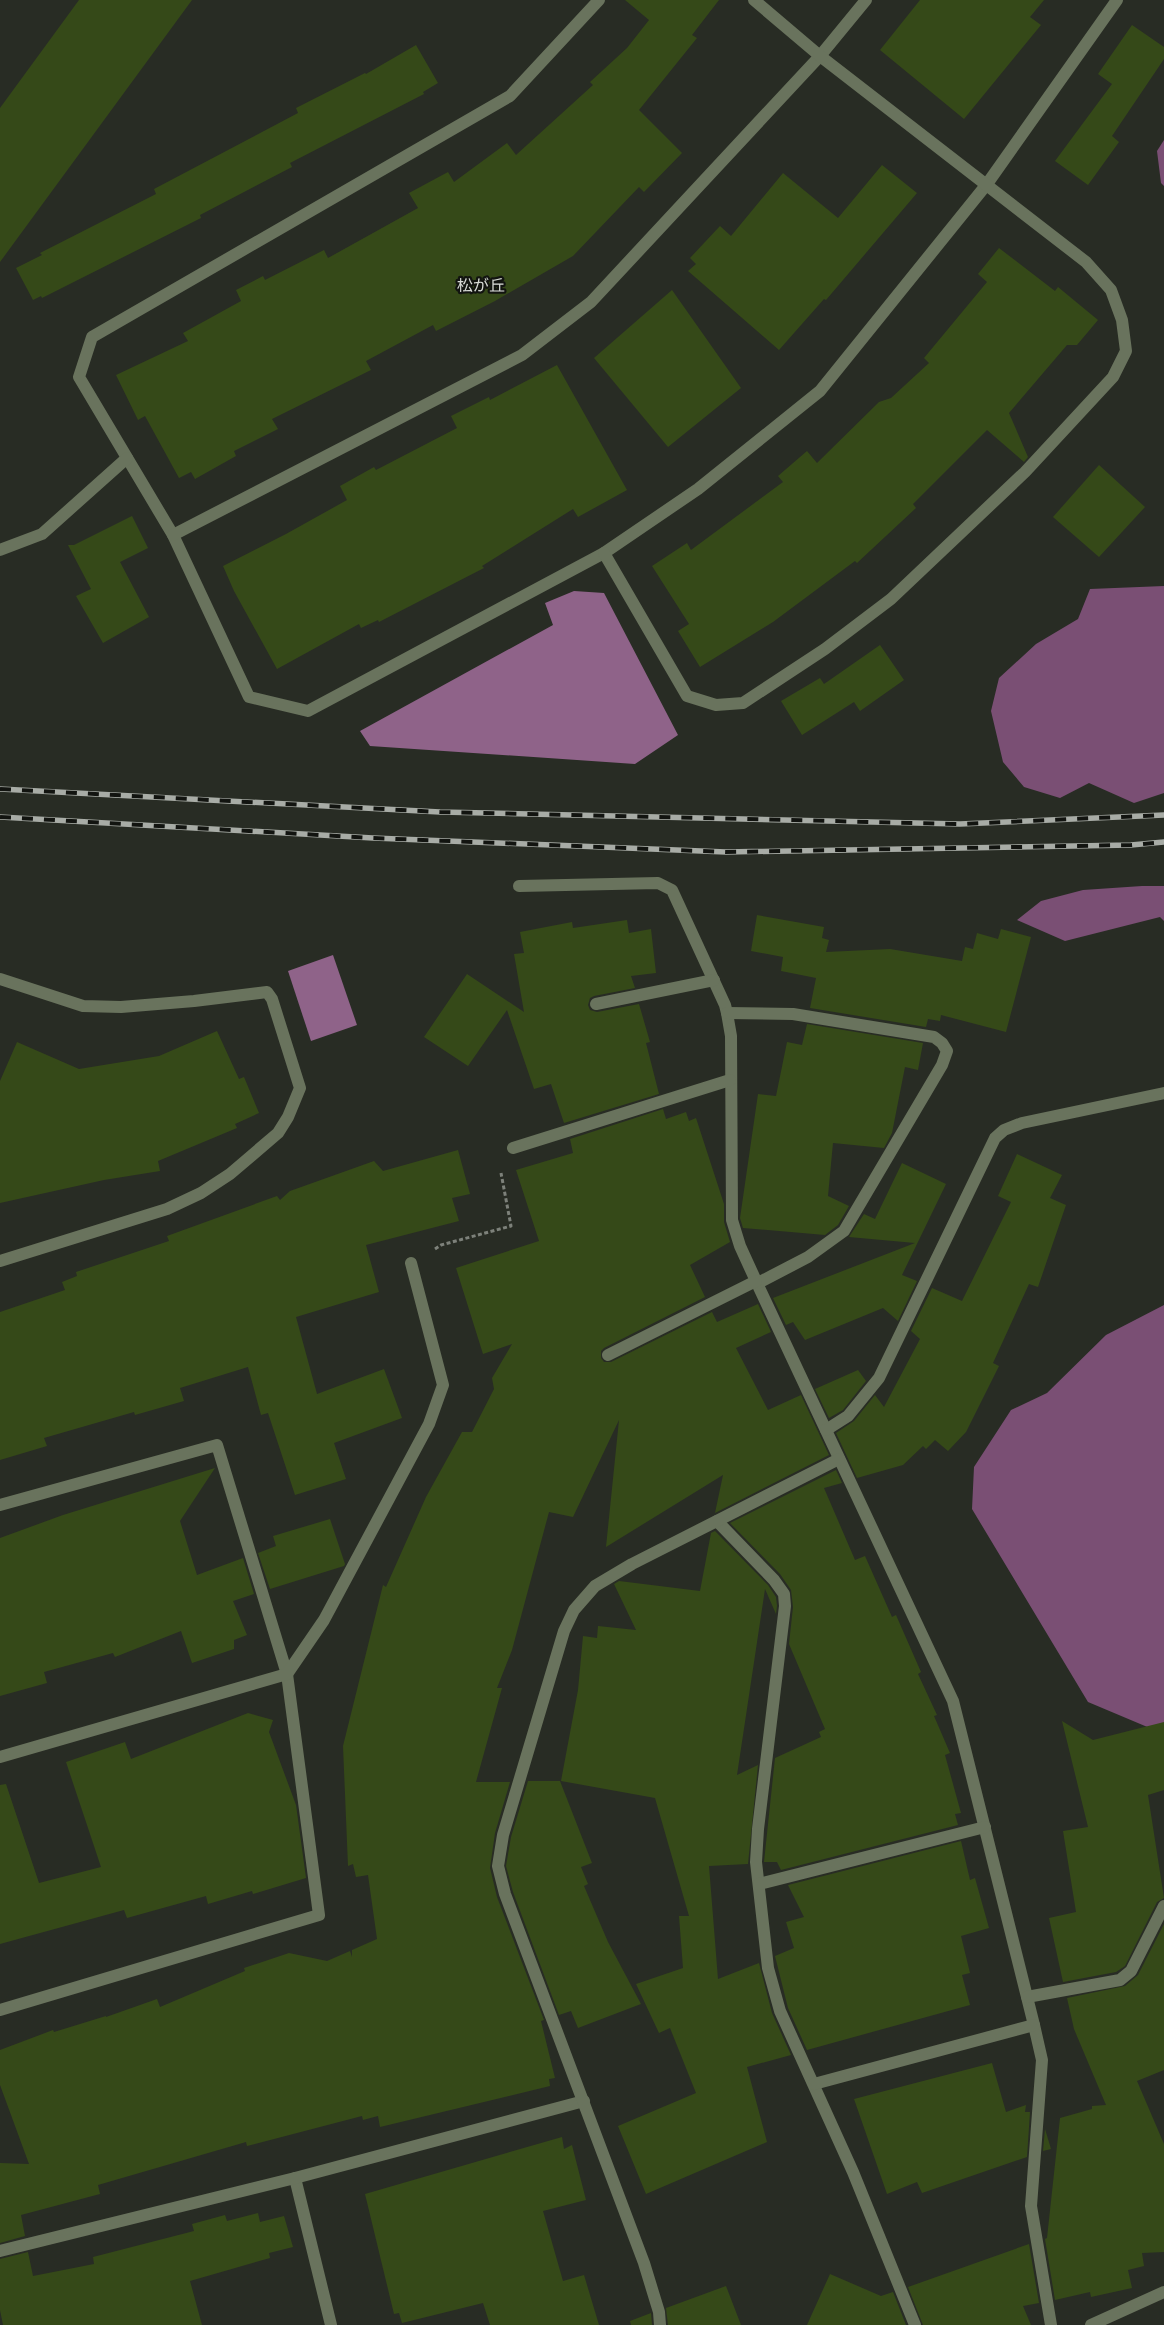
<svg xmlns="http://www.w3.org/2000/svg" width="1164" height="2325" viewBox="0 0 1164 2325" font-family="'Nunito Sans','Noto Sans JP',sans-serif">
  <rect width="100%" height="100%" fill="#282c24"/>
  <g fill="#7a4f74">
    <path d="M1164 140V186L1161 183 1157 151Z"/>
    <path d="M1164 586V793L1134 803 1089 783 1060 798 1024 787 1003 762 991 711 999 678 1036 644 1078 619 1090 589Z"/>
    <path d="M1142 886H1164V921L1160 917 1065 941 1017 920 1041 901 1083 890Z"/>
    <path d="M1164 1305V1734L1088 1702 972 1509 974 1467 1011 1410 1047 1393 1106 1335Z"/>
  </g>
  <g fill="#8f6389">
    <path d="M574 591 604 593 678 735 635 764 370 746 360 731 553 625 545 603Z"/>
    <path d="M333 955 357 1025 311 1041 288 971Z"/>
  </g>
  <g fill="#354918">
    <path d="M79 0H192L0 262V108Z"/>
    <path d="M625 0H719L692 35 697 38 639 110 682 153 644 192 639 187 573 256 495 301 436 331 433 325 366 361 371 370 272 419 278 429 234 451 236 456 195 479 191 472 179 478 145 416 138 420 116 375 188 341 183 333 241 301 236 290 263 276 265 280 324 250 328 258 418 208 409 193 448 172 454 182 507 143 516 155 593 85 590 82 627 48 649 20Z"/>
    <path d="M920 0H1044L1030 17 1041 25 964 119 880 50Z"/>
    <path d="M1132 25 1164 47V59L1112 136 1119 142 1088 185 1055 161 1112 84 1098 74Z"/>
    <path d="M416 45 438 83 423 92 424 94 290 163 292 167 200 215 201 218 42 298 41 296 33 300 16 268 42 255 40 253 156 194 154 189 298 113 296 108 365 73 366 74Z"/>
    <path d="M882 165 917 193 826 300 824 299 779 350 688 271 696 264 690 258 720 226 731 236 783 173 838 218Z"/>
    <path d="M999 248 1055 291 1058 287 1098 320 1077 345H1067L1009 413 1028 457 1024 462 987 430 913 504 916 508 857 563 855 561 773 622 700 667 678 631 689 624 652 566 687 543 691 550 783 482 778 476 807 451 817 463 879 402 891 398 929 363 924 358 987 282 978 274Z"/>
    <path d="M672 290 741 388 668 447 594 358Z"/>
    <path d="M557 365 627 490 578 517 573 509 482 566 484 568 379 622 378 620 361 628 359 624 277 669 234 591 223 566 286 534 347 500 340 486 374 467 376 470 457 428 451 416 489 397 490 400Z"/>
    <path d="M1099 465 1145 507 1099 557 1053 517Z"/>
    <path d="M132 516 148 548 120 562 149 617 103 643 76 596 91 589 68 545H74Z"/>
    <path d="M880 645 904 680 860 711 854 702 802 735 781 701 820 678 824 684Z"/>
    <path d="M757 915 824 927 822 938 829 940 826 952 890 949 962 961 965 947 973 949 977 933 998 939 1001 929 1031 937 1006 1032 941 1015 940 1021 928 1019 926 1027 810 1008 816 978 781 971 783 957 751 951Z"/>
    <path d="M627 920 629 933 651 929 656 973 631 976 635 988 594 996 590 998 588 1005 590 1010 597 1012 639 1004 650 1042 646 1043 659 1094 564 1123 551 1084 534 1089 507 1010 468 1066 424 1037 467 974 524 1012 514 954 524 953 520 932 572 922 573 928Z"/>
    <path d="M807 1024 923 1043 918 1070 905 1067 892 1133 884 1148 833 1143 828 1196 849 1206 838 1225 825 1235 743 1228 740 1218 758 1094 776 1096 787 1042 802 1045Z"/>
    <path d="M217 1031 239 1079 244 1077 259 1113 235 1124 237 1128 158 1161 160 1171 104 1180 0 1203V1081L17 1042 79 1069 159 1056Z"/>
    <path d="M663 1109 666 1119 686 1112 689 1121 696 1118 724 1204V1222L730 1242 690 1265 705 1297 604 1348 601 1351V1358L604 1362H611L712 1312 717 1322 758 1304 771 1332 736 1348 768 1410 801 1395 829 1455 715 1513 723 1475 606 1547 619 1420 573 1517 549 1512 512 1650 497 1688H502L476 1782H510L495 1833 490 1868 497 1897 544 2020 541 2021 555 2078 549 2079 550 2086 380 2127 378 2116 363 2120 362 2116 247 2146 246 2142 98 2185 100 2194 21 2215 25 2236 0 2243V2163L29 2164 0 2085V2050L53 2030 54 2032 106 2016V2017L157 1999 160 2007 245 1971 244 1968 289 1953 327 1961 350 1951 352 1957V1950L377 1939 368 1875 356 1877 353 1864 348 1866 343 1746 383 1585 386 1587 426 1497 462 1432H472L494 1389 492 1378 512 1344 483 1354 456 1268 539 1241 516 1170 573 1153 570 1139Z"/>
    <path d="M458 1150 470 1194 452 1198 459 1221 366 1245 379 1292 296 1317 317 1394 384 1369 402 1418 334 1443 346 1479 295 1495 268 1413 261 1415 248 1367 180 1388 184 1401 135 1415 134 1412 44 1438 47 1446 0 1460V1312L65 1290 62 1282 77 1276 76 1272 169 1241 167 1236 277 1196 280 1200 290 1191 374 1161 383 1171Z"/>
    <path d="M1017 1154 1062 1175 1050 1198 1066 1205 1038 1287 1029 1284 993 1363 999 1366 966 1432 948 1451 935 1440 926 1449 923 1446 903 1465 857 1478 836 1433 854 1421 875 1395 884 1407 920 1339 911 1331 932 1288 962 1301 1011 1202 998 1196Z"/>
    <path d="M902 1163 946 1184 902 1275 917 1281 898 1321 883 1308 805 1340 793 1322 786 1325 773 1298 915 1243 849 1237 864 1214 875 1219Z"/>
    <path d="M858 1370 866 1381 843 1410 829 1418 815 1389Z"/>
    <path d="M215 1468 180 1521 197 1575 243 1558 254 1594 233 1601 247 1635 234 1640V1649L192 1663 181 1631 115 1657 113 1653 44 1672 47 1683 0 1696V1538L63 1515Z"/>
    <path d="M836 1470 842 1483 824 1488 855 1560 865 1556 892 1617 896 1615 921 1672 918 1674 937 1715 934 1716 950 1753 945 1755 961 1813 955 1814 958 1825 781 1870 777 1862H764L775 1758 821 1737 819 1732 825 1729 789 1644 793 1607 791 1590 780 1574 730 1523Z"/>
    <path d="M330 1519 345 1564 344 1566 270 1589 258 1553 276 1546 273 1536Z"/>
    <path d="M715 1531 768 1585 776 1597 777 1606 776 1614 765 1589 737 1775 758 1765 748 1864 709 1866 718 1979 759 1963 772 2013 791 2055 747 2067 767 2142 646 2194 618 2126 696 2093 670 2028 659 2033 636 1984 683 1968 679 1916H689L655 1798 561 1781 578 1690 583 1636 597 1638 598 1626 636 1630 614 1584 619 1581 700 1591 711 1533Z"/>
    <path d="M248 1713 273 1720 269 1732 296 1805 306 1878 253 1894 252 1891 208 1904 206 1896 127 1918 124 1910 0 1944V1785L6 1784 39 1883 101 1867 66 1762 125 1742 131 1759Z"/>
    <path d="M1062 1721 1093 1740 1164 1722V1790L1148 1795 1164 1898 1157 1902 1125 1966 1116 1972 1063 1982 1049 1918 1076 1912 1063 1831 1088 1827Z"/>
    <path d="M528 1781H560L592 1863 581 1867 588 1884 584 1886 608 1942 641 2004 578 2028 571 2011 559 2015 513 1892 506 1866 511 1837Z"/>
    <path d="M961 1841 970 1880 975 1878 989 1928 961 1936 970 1973 962 1975 970 2005 807 2050 788 2008 775 1956 794 1948 786 1922 804 1917 788 1885Z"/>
    <path d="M1164 1924V2070L1137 2081 1164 2144V2252L1142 2253 1144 2266 1128 2270 1132 2288 1091 2297 1090 2292 1055 2300 1045 2239 1047 2238 1060 2118 1092 2109V2106L1106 2105 1074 2029 1067 1998 1125 1986 1138 1975Z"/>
    <path d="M992 2063 1006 2112 1026 2105 1025 2112H1030L1027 2157 922 2193 917 2182 887 2194 854 2099Z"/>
    <path d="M1045 2129 1051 2149 1043 2151Z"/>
    <path d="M562 2137 564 2149 572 2145 586 2200 543 2211 563 2281 584 2275 599 2325H490L483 2303 402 2323 399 2313 394 2314 365 2194Z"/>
    <path d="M258 2213 260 2222 284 2216 293 2247 269 2253 270 2258 190 2281 202 2325H3L0 2310V2259L28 2252 33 2276 94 2264 93 2257 194 2231 192 2224 225 2215 227 2221Z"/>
    <path d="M1029 2244 1039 2303 1023 2306 1031 2325H923L908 2287Z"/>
    <path d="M830 2274 881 2296 893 2292 906 2325H807Z"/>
    <path d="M726 2286 741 2325H668L666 2308Z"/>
    <path d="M651 2313 652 2325H631L630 2321Z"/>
  </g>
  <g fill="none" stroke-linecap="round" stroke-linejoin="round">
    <path stroke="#7d817a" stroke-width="3" stroke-dasharray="4 2.5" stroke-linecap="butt" d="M435 1249 441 1245 511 1226 501 1173"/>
    <g stroke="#69735d" stroke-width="12">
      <path d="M599 0 510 96 92 337 79 377 173 535 249 697 308 711 604 553 698 489 820 391 987 184 1117 0"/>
      <path d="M173 535 522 355 591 302 820 56 866 0"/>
      <path d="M0 550 42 534 127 458"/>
      <path d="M604 553 687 696 716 705 743 703 825 649 891 599 1025 472 1113 377 1126 351 1122 320 1111 290 1086 262 820 56 754 0"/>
      <path d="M519 886 658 883 672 890 725 1005 727 1013 731 1036 732 1220 740 1246 756 1281 953 1701 1034 2025 1042 2060 1031 2206 1051 2325"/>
      <path d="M0 979 83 1006 121 1007 194 1001 267 992 272 999 300 1088 288 1117 278 1133 230 1174 201 1193 167 1209 0 1261"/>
      <path d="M596 1004 714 980"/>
      <path d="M727 1013 793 1014 934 1037 942 1043 947 1051 942 1065 844 1231 808 1257 758 1283"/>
      <path d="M513 1148 730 1080"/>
      <path d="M608 1355 756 1281"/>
      <path d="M826 1430 848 1416 879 1378 995 1138 1004 1130 1022 1123 1164 1093"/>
      <path d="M0 1505 217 1445 287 1674 319 1915 0 2010"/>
      <path d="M717 1521 774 1580 784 1594 785 1606 758 1829 756 1862 768 1968 780 2011 853 2172 915 2325"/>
      <path d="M0 1757 287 1674 324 1620 429 1424 443 1385 411 1263"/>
      <path d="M759 1884 985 1827"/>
      <path d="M1027 1997 1120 1980 1131 1971 1164 1906"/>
      <path d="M814 2084 1034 2025"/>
      <path d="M295 2178 331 2325"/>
      <path d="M0 2251 295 2178 584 2101"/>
      <path d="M660 2325 659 2312 644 2263 505 1894 498 1866 503 1835 564 1631 574 1610 595 1586 632 1564 839 1459"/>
      <path d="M1091 2325 1164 2292"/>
    </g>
    <g stroke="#a8aca6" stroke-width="5.5">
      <g id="rail">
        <path d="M0 789 440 812 960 824 1164 815"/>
        <path d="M0 817 373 838 726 852 1131 845 1164 842"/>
      </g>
    </g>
    <use href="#rail" stroke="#121410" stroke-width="4" stroke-dasharray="11" stroke-linecap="butt"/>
  </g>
  <g text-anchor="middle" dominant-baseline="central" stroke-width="4.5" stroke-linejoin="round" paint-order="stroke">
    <g font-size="16" fill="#d8dbd6" stroke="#121410">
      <text x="481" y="286">松が丘</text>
    </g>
  </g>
</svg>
